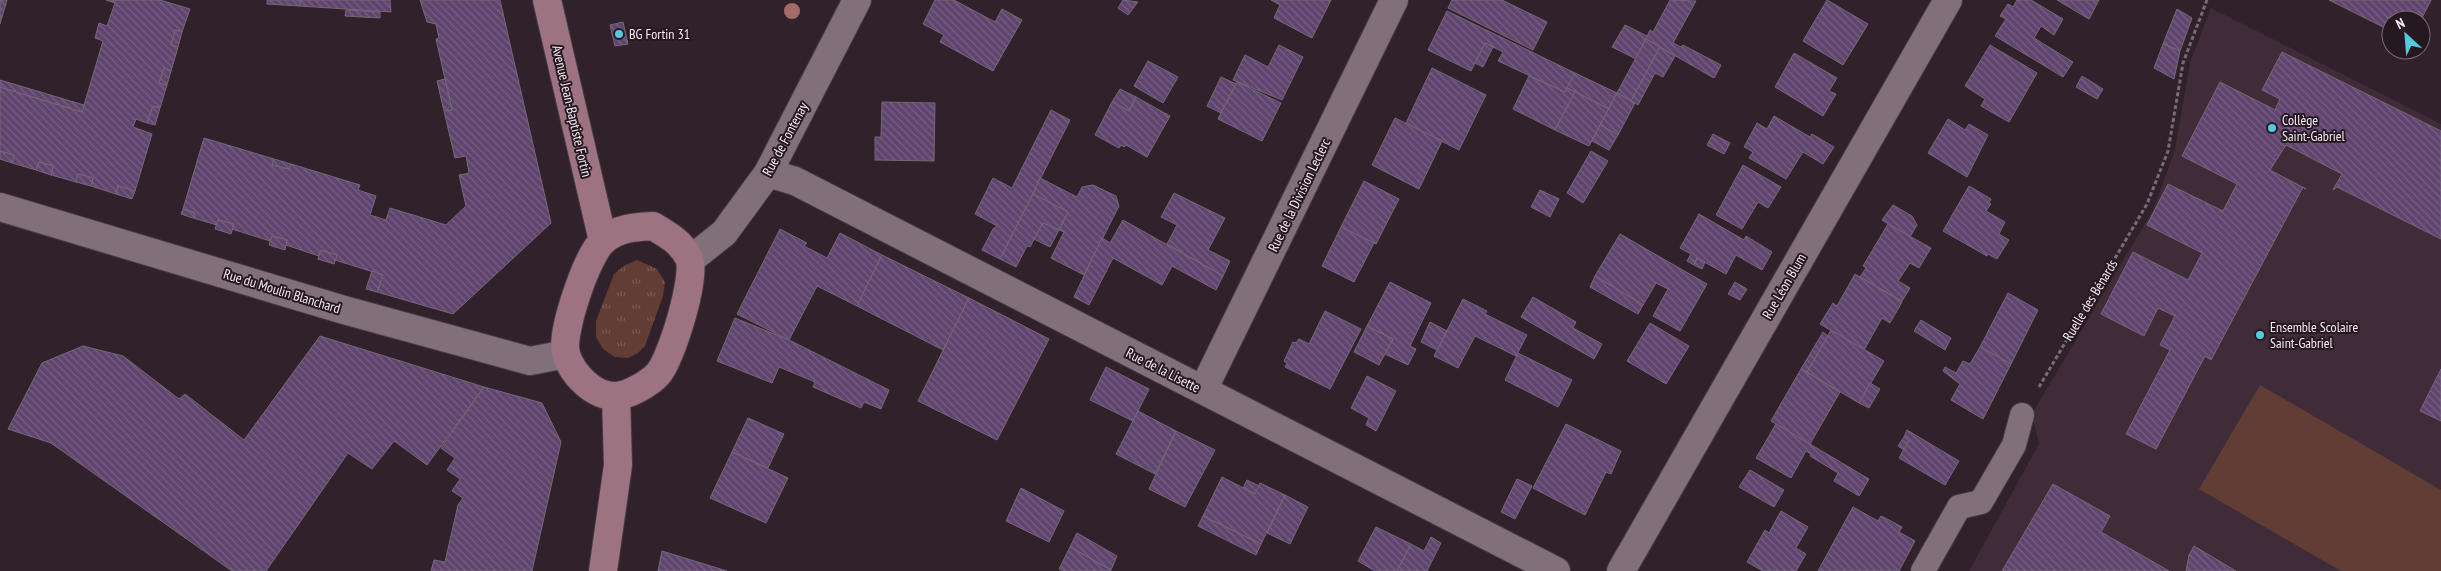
<svg xmlns="http://www.w3.org/2000/svg" width="2441" height="571" viewBox="0 0 2441 571" font-family="'PT Sans Narrow',sans-serif">
  <defs>
    <pattern id="grass-tufts" width="24" height="20" patternUnits="userSpaceOnUse" patternTransform="scale(1.25)"><rect width="24" height="20" fill="#613d36"/><path d="M3 7l-1-3M5 7V3M7 7l1-3M15 17l-1-3M17 17v-4M19 17l1-3" fill="none" stroke="#785954"/></pattern>
    <pattern id="building-back-hatch" width="6" height="6" patternUnits="userSpaceOnUse" patternTransform="scale(1.25)"><rect width="6" height="6" fill="#60446d"/><path d="M-1 5l2 2M0 0l6 6M5-1l2 2" fill="none" stroke="#775f82"/></pattern>
  </defs>
  <rect width="100%" height="100%" fill="#30212b"/>
  <path fill="#402c39" d="M2211 8 2441 124V571H1969L2039 444 2032 414 2153 210 2175 150 2190 63Z"/>
  <path fill="url(#grass-tufts)" d="M637 260 657 269 665 282 663 296 645 346 638 353 628 358 615 357 603 349 596 337V321L614 274 625 265Z"/>
  <path fill="#613d36" d="M2260 385 2441 490V571H2341L2199 489Z"/>
  <g fill="url(#building-back-hatch)" stroke="#736979">
    <path d="M0 0H7L0 24Z"/>
    <path d="M106 0H160L190 9 182 32 175 30 171 45 178 47 171 71 164 68 159 83 167 85 160 108 153 106 147 123 136 119 133 127 152 134 135 191 118 186 116 194 91 186 93 178 78 174 76 182 51 175 53 166 39 162 36 170 12 163 14 155 0 151V87L82 112 103 41 95 38 99 23 107 26 115 3Z"/>
    <path d="M267 0H300V6L267 4Z"/>
    <path d="M300 0H390L391 12 300 6Z"/>
    <path d="M420 0H500L551 223 453 314 377 292 383 275 335 260 337 255 321 250 319 256 286 245 287 240 272 236 270 241 232 229 234 224 218 220 217 225 193 218 195 213 183 209 204 138 274 159 272 165 289 169 291 164 360 185 358 190 376 196 370 215 386 220 390 208 446 225 466 206 459 175 469 173 466 156 455 158 444 111 452 110 436 39 439 38 436 24 427 22Z"/>
    <path d="M935 0H954L995 22 1002 9 1022 20 993 71 940 42 944 35 923 24Z"/>
    <path d="M1123 0 1138 2 1128 15 1118 8Z"/>
    <path d="M1271 0H1331L1312 38 1274 18 1280 5Z"/>
    <path d="M1452 0H1502L1547 22 1533 50 1448 8Z"/>
    <path d="M1670 0 1696 1 1673 43 1681 47 1683 45 1721 65 1714 78 1646 39 1650 30 1653 32Z"/>
    <path d="M1827 0 1868 24 1843 65 1803 41Z"/>
    <path d="M2017 0H2031L2063 19 2054 35 2041 26 2034 38 2073 62 2063 77 1995 36 2006 19 2000 16 2008 4 2013 7Z"/>
    <path d="M2057 0H2099L2089 19Z"/>
    <path d="M2329 0H2431L2421 20H2391V31Z"/>
    <path d="M2177 9 2192 18 2180 51 2163 44Z"/>
    <path d="M346 10 380 12V18L345 16Z"/>
    <path d="M1447 11 1575 73 1565 92 1498 61 1503 52 1485 43 1471 71 1428 50Z"/>
    <path d="M623 22 628 44 615 46 610 25Z"/>
    <path d="M1625 25 1647 36 1636 59 1612 47Z"/>
    <path d="M175 30 182 32 178 47 171 45Z"/>
    <path d="M1646 39 1660 47 1631 101 1617 93Z"/>
    <path d="M1485 43 1493 47 1483 67 1475 63Z"/>
    <path d="M2163 44 2180 51 2174 79 2154 68Z"/>
    <path d="M1279 45 1303 57 1282 100 1233 80 1245 55 1268 67Z"/>
    <path d="M1990 45 2037 73 2009 122 1981 106 1985 99 1965 86Z"/>
    <path d="M1660 47 1675 56 1663 77 1655 73 1638 105 1631 101Z"/>
    <path d="M2282 52 2441 131V239L2337 187 2333 190 2342 174 2286 145 2270 170 2306 189 2303 187 2211 360 2205 356 2156 449 2126 434 2170 350 2160 345 2175 316 2158 308 2144 336 2101 314 2133 252 2188 280 2202 253 2147 225 2168 184 2223 211 2237 184 2182 156 2220 82 2275 110 2280 99 2262 90Z"/>
    <path d="M1794 53 1837 78 1829 91 1836 94 1823 116 1775 87Z"/>
    <path d="M1148 61 1178 77 1163 103 1134 86Z"/>
    <path d="M164 68 171 71 167 85 159 83Z"/>
    <path d="M1432 68 1486 95 1459 150 1406 123Z"/>
    <path d="M1575 73 1617 93 1609 109 1567 88Z"/>
    <path d="M1529 76 1565 92 1567 88 1575 92 1555 130 1513 109Z"/>
    <path d="M2082 76 2103 89 2097 99 2076 87Z"/>
    <path d="M1221 77 1236 84 1221 113 1207 106Z"/>
    <path d="M445 79 452 110 444 111 437 81Z"/>
    <path d="M0 80 84 105 82 112 0 87Z"/>
    <path d="M1237 82 1281 103 1262 141 1218 119Z"/>
    <path d="M1120 89 1136 97 1129 111 1112 102Z"/>
    <path d="M1575 92 1609 109 1589 146 1555 130Z"/>
    <path d="M1617 93 1635 103 1618 135 1600 125Z"/>
    <path d="M1136 97 1170 116 1147 157 1126 145 1124 147 1121 145 1119 148 1095 135 1112 102 1129 111Z"/>
    <path d="M882 102 935 103 934 161 875 160V137H881Z"/>
    <path d="M153 106 160 108 155 125 147 123Z"/>
    <path d="M1051 110 1070 120 1000 259 982 250 993 229 997 226 975 214 993 178 1012 188Z"/>
    <path d="M1774 116 1810 137 1812 134 1834 147 1823 164 1803 152 1786 179 1749 158 1753 152 1744 147 1757 123 1767 129Z"/>
    <path d="M1395 118 1442 141 1419 189 1372 165Z"/>
    <path d="M1948 119 1965 130 1969 124 1988 135 1967 177 1928 153Z"/>
    <path d="M1600 125 1618 135 1609 150 1592 141Z"/>
    <path d="M1713 134 1730 143 1724 154 1707 145Z"/>
    <path d="M0 151 14 155 12 163 0 159Z"/>
    <path d="M1591 151 1608 161 1583 203 1567 193Z"/>
    <path d="M274 159 291 164 289 169 272 165Z"/>
    <path d="M39 162 53 166 51 175 36 170Z"/>
    <path d="M1743 165 1781 187 1768 208 1758 202 1742 229 1716 215Z"/>
    <path d="M78 174 93 178 91 186 76 182Z"/>
    <path d="M1040 178 1077 197 1082 187 1093 185 1116 196 1119 206 1084 275 1051 258 1064 232 1059 230 1068 212 1033 194Z"/>
    <path d="M1364 181 1399 199 1376 244 1341 227Z"/>
    <path d="M118 186 135 191 132 199 116 194Z"/>
    <path d="M1969 186 1991 199 1989 203 1991 204 1986 211 2005 222 1999 234 2009 240 1997 259 1988 254 1987 256 1943 231Z"/>
    <path d="M1540 190 1559 199 1550 217 1531 207Z"/>
    <path d="M1174 193 1225 218 1208 250 1230 261 1223 276 1167 244 1177 225 1161 217Z"/>
    <path d="M1033 194 1068 212 1059 230 1043 223 1030 247 1027 246 1016 267 1000 259Z"/>
    <path d="M1893 205 1912 216 1917 225 1910 237 1882 220Z"/>
    <path d="M183 209 195 213 193 218 181 214Z"/>
    <path d="M1699 214 1744 240 1746 236 1772 252 1762 270 1736 255 1726 274 1697 258 1694 265 1687 261 1691 254 1680 248Z"/>
    <path d="M218 220 234 224 231 234 215 229Z"/>
    <path d="M1123 220 1223 276 1216 290 1172 266 1162 285 1113 258 1089 305 1074 297 1102 238 1110 243Z"/>
    <path d="M1043 223 1059 230 1050 247 1034 239Z"/>
    <path d="M1888 224 1931 248 1919 268 1910 263 1898 281 1910 288 1902 301 1860 277 1866 268 1863 266Z"/>
    <path d="M1341 227 1374 243 1354 282 1322 266Z"/>
    <path d="M780 229 807 243 804 246 827 258 840 233 882 255 857 306 817 286 789 340 737 314Z"/>
    <path d="M1620 234 1707 284 1680 331 1653 316 1668 289 1656 283 1643 305 1595 276Z"/>
    <path d="M272 236 287 240 285 250 269 245Z"/>
    <path d="M321 250 337 255 334 264 318 259Z"/>
    <path d="M882 255 969 298 943 350 857 306Z"/>
    <path d="M1697 258 1705 262 1702 269 1694 265Z"/>
    <path d="M372 271 383 275 377 292 366 289Z"/>
    <path d="M1855 274 1902 302 1890 323 1882 318 1864 350 1820 324 1833 303 1837 306Z"/>
    <path d="M1595 276 1643 305 1638 314 1590 287Z"/>
    <path d="M1390 282 1431 303 1410 346 1416 349 1408 365 1385 354 1393 339 1367 326Z"/>
    <path d="M1735 282 1747 289 1740 300 1728 294Z"/>
    <path d="M2008 293 2038 310 2011 364 1980 347Z"/>
    <path d="M1533 297 1576 322 1573 328 1602 344 1594 359 1521 317Z"/>
    <path d="M969 298 1049 339 997 440 918 401Z"/>
    <path d="M1463 299 1487 311 1485 314 1527 335 1516 356 1475 336 1458 368 1434 356Z"/>
    <path d="M1325 311 1361 329 1330 389 1285 367 1287 363 1284 361 1293 342 1296 343 1299 339 1309 344Z"/>
    <path d="M735 318 789 340 889 390 881 409 864 402 861 408 813 387 815 382 779 367 772 383 717 361Z"/>
    <path d="M1921 320 1951 338 1945 350 1914 331Z"/>
    <path d="M1430 322 1447 331 1437 350 1421 342Z"/>
    <path d="M1650 323 1689 346 1666 384 1627 361Z"/>
    <path d="M1367 326 1393 339 1379 365 1354 352Z"/>
    <path d="M1831 330 1884 361 1859 403 1807 372Z"/>
    <path d="M1823 332 1828 336 1807 372 1801 369Z"/>
    <path d="M320 336 484 387 427 465 394 441 372 469 348 453 266 571H232L51 443 8 429 42 363 83 346 123 356 179 399 185 394 244 440Z"/>
    <path d="M1980 347 2011 364 1983 419 1951 400 1960 384 1943 371 1945 367 1956 373 1963 361 1970 364Z"/>
    <path d="M1518 353 1572 380 1558 407 1505 380Z"/>
    <path d="M1106 367 1149 389 1133 421 1090 400Z"/>
    <path d="M1801 369 1840 392 1810 444 1771 421Z"/>
    <path d="M2441 369V421L2420 411Z"/>
    <path d="M1367 376 1396 391 1376 431 1366 425 1369 418 1351 408Z"/>
    <path d="M1870 383 1880 389 1869 408 1859 403Z"/>
    <path d="M484 387 542 403 561 442 532 571H431L434 560 445 562 458 505 463 498 452 491 460 479 447 470 455 458 441 448Z"/>
    <path d="M1138 411 1176 431 1155 474 1116 454Z"/>
    <path d="M748 418 784 434 768 468 732 452Z"/>
    <path d="M1566 424 1621 451 1611 474 1606 472 1585 515 1533 488Z"/>
    <path d="M1776 424 1869 479 1859 496 1834 481 1838 473 1810 456 1811 454 1806 451 1791 478 1756 458Z"/>
    <path d="M1907 430 1959 461 1945 485 1899 458 1909 440 1904 437Z"/>
    <path d="M1176 431 1215 450 1185 507 1149 489Z"/>
    <path d="M1904 437 1909 440 1904 450 1898 446Z"/>
    <path d="M732 452 788 478 766 523 710 498Z"/>
    <path d="M1750 470 1784 490 1774 507 1739 487Z"/>
    <path d="M1222 477 1255 494 1260 483 1285 495 1261 544 1203 516Z"/>
    <path d="M1517 479 1532 486 1515 519 1501 512Z"/>
    <path d="M1247 480 1259 486 1255 494 1243 488Z"/>
    <path d="M2053 484 2110 516 2101 532 2169 571H2002Z"/>
    <path d="M1021 488 1064 511 1049 542 1006 521Z"/>
    <path d="M1285 495 1308 507 1290 544 1267 533Z"/>
    <path d="M1853 507 1878 521 1881 516 1891 521 1902 527 1899 532 1915 541 1899 571H1818Z"/>
    <path d="M1781 511 1808 527 1796 548 1806 554 1796 571H1763L1747 562 1765 530 1769 533Z"/>
    <path d="M1203 516 1261 544 1256 555 1198 526Z"/>
    <path d="M1376 527 1411 544 1397 571H1375L1358 561Z"/>
    <path d="M1077 533 1117 556 1111 570 1070 547Z"/>
    <path d="M1431 537 1441 543 1427 571H1397L1411 544 1424 551Z"/>
    <path d="M2194 546 2236 571H2186L2189 555Z"/>
    <path d="M1070 547 1111 570 1110 571H1063L1059 569Z"/>
    <path d="M662 551 727 571H658Z"/>
  </g>
  <g fill="none" stroke-linecap="round" stroke-linejoin="round">
    <g stroke="#483c44" stroke-width="26">
      <path id="lane" d="M1923 571 1959 507 1981 502 2014 445 2022 415"/>
    </g>
    <g stroke="#483c44" stroke-width="30">
      <g id="street">
        <path d="M768 173 795 181 1556 571"/>
        <path d="M0 207 344 310 530 361 566 354"/>
        <path d="M690 260 724 233 768 173 857 0"/>
        <path d="M1203 390 1394 0"/>
        <path d="M1621 571 1948 0"/>
      </g>
    </g>
    <g stroke="#483c44" stroke-width="30">
      <g id="secondary">
        <path d="M547 0 603 241"/>
        <path d="M653 226C668 235 681 242 689 258 697 276 671 360 658 374 650 383 628 396 615 396 593 396 572 374 566 354 560 334 587 255 603 241 617 228 635 227 653 226Z"/>
        <path d="M603 571 618 465 616 396"/>
      </g>
    </g>
    <path stroke="#796c74" stroke-width="3" stroke-dasharray="4 2.5" stroke-linecap="butt" d="M2039 387 2147 204 2168 151 2183 63 2207 0"/>
    <use href="#lane" stroke="#816f7a" stroke-width="24"/>
    <use href="#street" stroke="#816f7a" stroke-width="28"/>
    <use href="#secondary" stroke="#9d7281" stroke-width="28"/>
  </g>
  <circle fill="#a16c68" cx="792" cy="11" r="8"/>
  <g fill="#55cadf" stroke="#261821" stroke-width="2">
    <circle cx="619" cy="34" r="5"/>
    <circle cx="2272" cy="128" r="5"/>
    <circle cx="2260" cy="335" r="5"/>
  </g>
  <g text-anchor="middle" dominant-baseline="central" stroke-width="4" stroke-linejoin="round" paint-order="stroke">
    <g font-size="14" fill="#f6ecf2" stroke="#261821" text-anchor="start">
      <text x="629" y="34">BG Fortin 31</text>
      <text x="2282" y="120">Collège<tspan x="2282" dy="16">Saint-Gabriel</tspan></text>
      <text x="2270" y="327">Ensemble Scolaire<tspan x="2270" dy="16">Saint-Gabriel</tspan></text>
    </g>
    <g font-size="14" fill="#f6ecf2" stroke="#261821">
      <text transform="translate(572 111) rotate(77)">Avenue Jean-Baptiste Fortin</text>
      <text transform="translate(785 139) rotate(-62)">Rue de Fontenay</text>
      <text transform="translate(1299 195) rotate(-64)">Rue de la Division Leclerc</text>
      <text transform="translate(1784 286) rotate(-60)">Rue Léon Blum</text>
      <text transform="translate(282 291) rotate(17)">Rue du Moulin Blanchard</text>
      <text transform="translate(2090 300) rotate(-59)">Ruelle des Bénards</text>
      <text transform="translate(1163 370) rotate(27)">Rue de la Lisette</text>
    </g>
  </g>
  <g transform="translate(2406 35) rotate(334)"><circle r="24" fill="#261821" stroke="#796d75"/>
  <path d="M0-4L9 19L0 12L-9 19Z" fill="#55cadf"/>
  <text y="-8" font-size="14" font-weight="bold" text-anchor="middle" fill="#f6ecf2">N</text>
  </g>
</svg>
